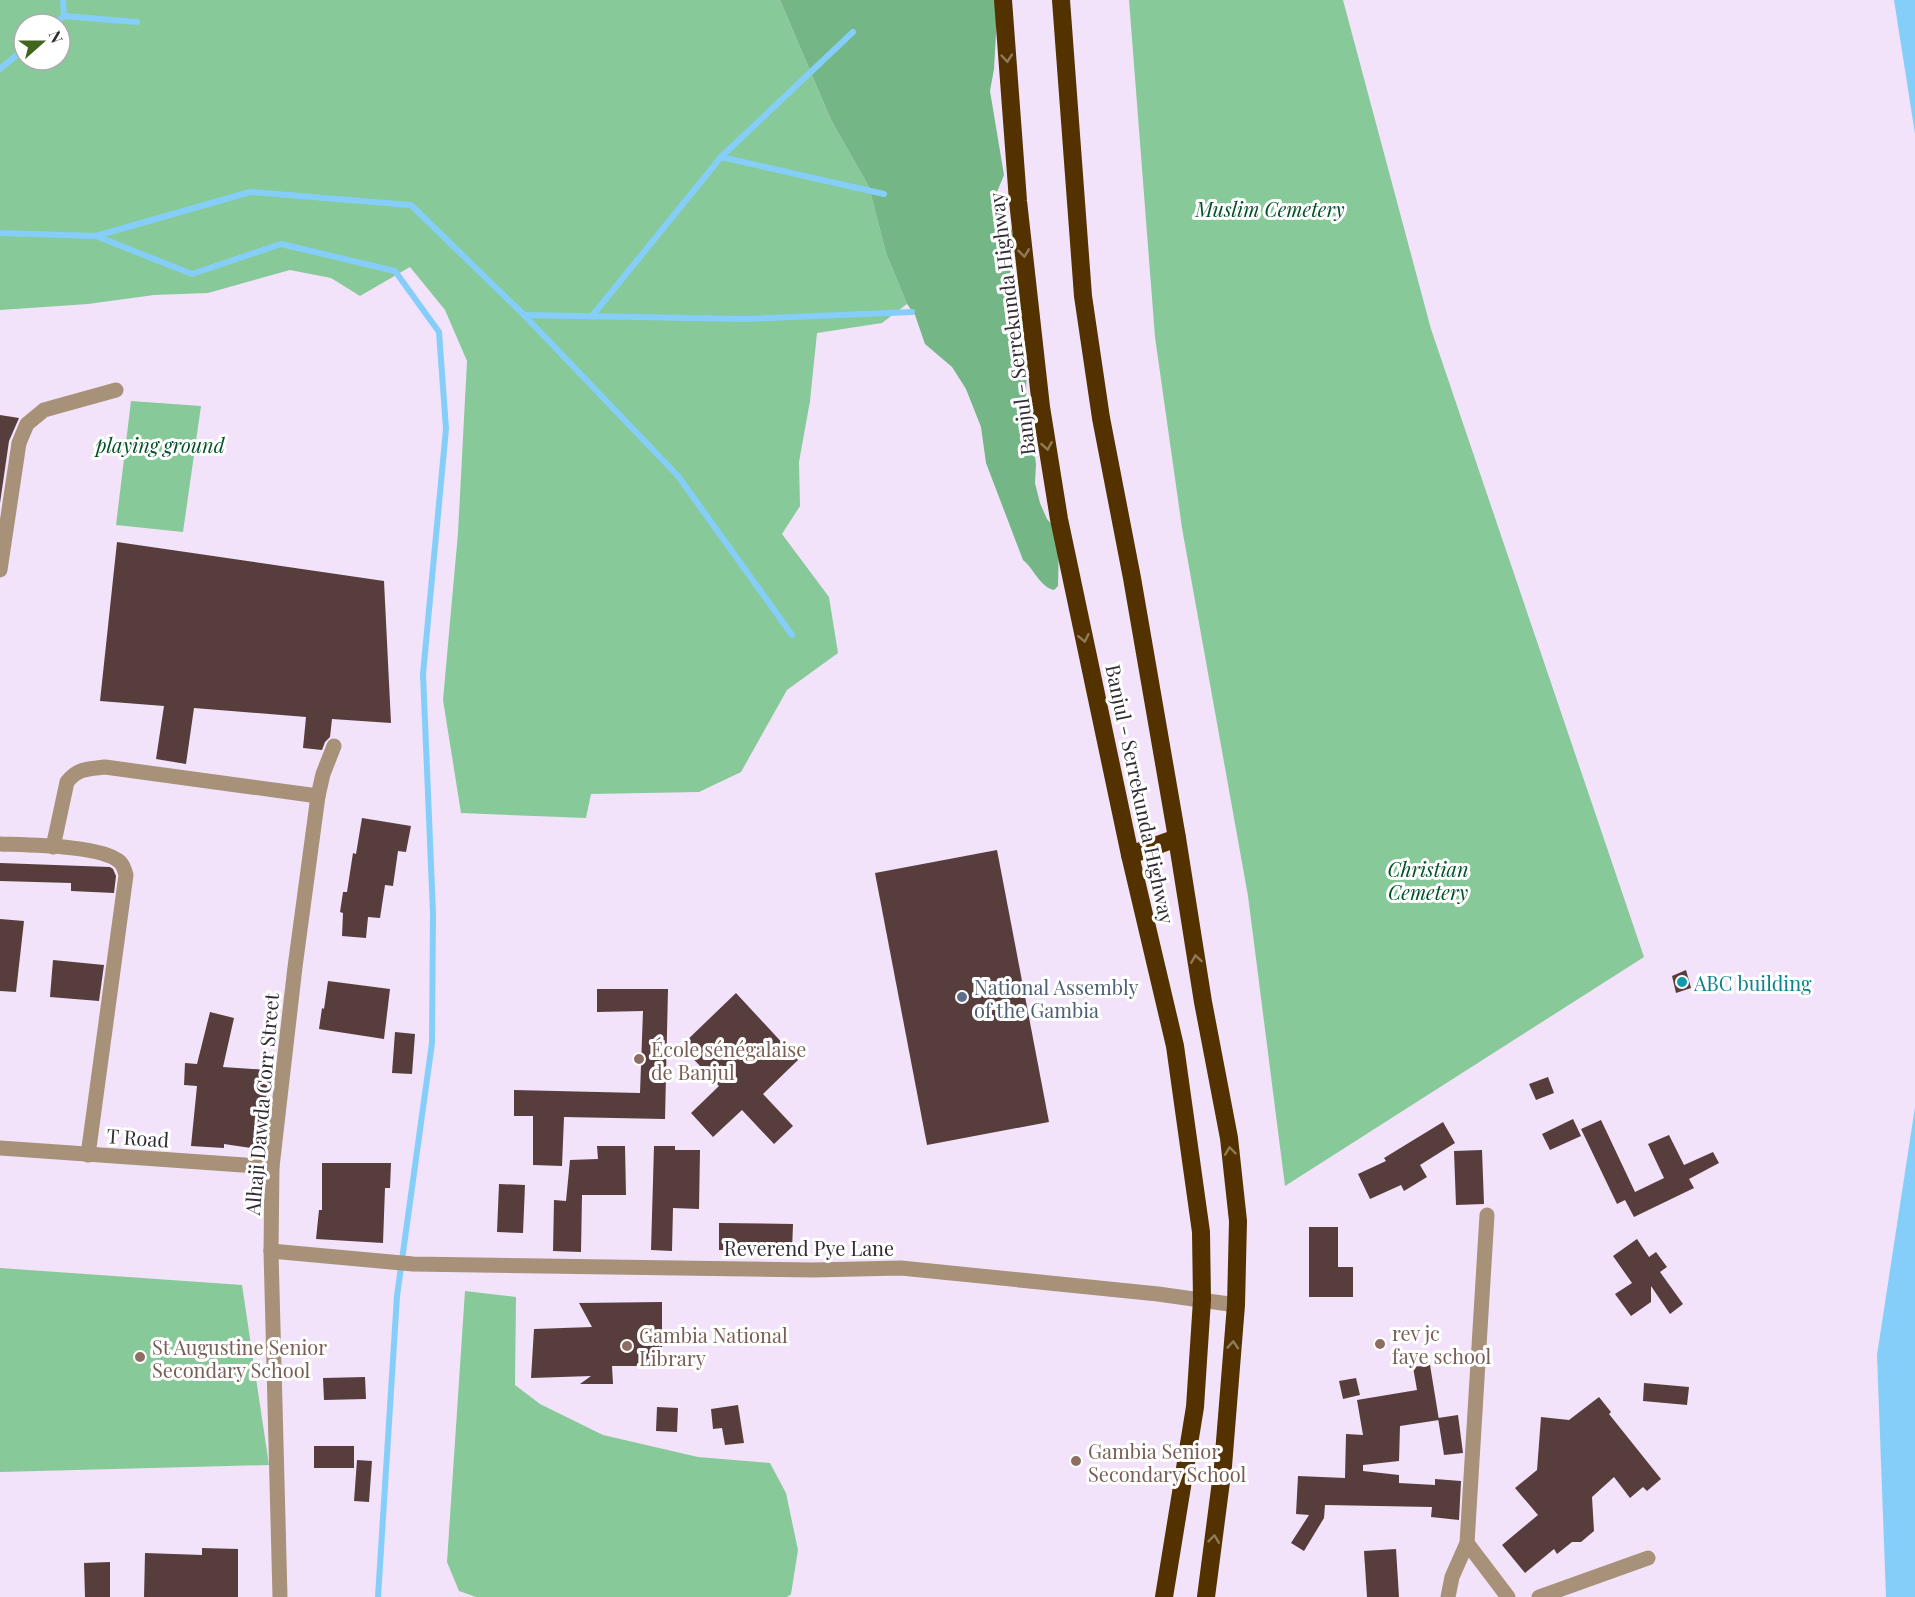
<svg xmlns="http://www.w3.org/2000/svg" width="1915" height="1597" viewBox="0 0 1915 1597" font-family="'Playfair Display',serif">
  <rect width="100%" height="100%" fill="#f2e3fb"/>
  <g fill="#88c999" fill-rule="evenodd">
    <path d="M0 0H780L831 120 869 187 886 253 907 304 882 323 817 333 810 401 799 462 800 506 782 534 829 597 838 653 787 690 741 772 699 792 591 794 586 818 461 813 443 700 458 533 467 361 445 310 410 267 360 296 331 278 290 270 208 293 154 295 88 304 0 310ZM24 24H60V60H24Z"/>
    <path d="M1129 0H1343L1431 329 1644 957 1285 1186 1248 896 1182 528 1155 337Z"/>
    <path d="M131 401 201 406 183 532 116 525Z"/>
    <path d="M0 1268 242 1285 269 1465 0 1472Z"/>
    <path d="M465 1291 516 1297 515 1385 540 1404 603 1435 698 1457 770 1463 786 1493 798 1550 791 1594 787 1597H476L459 1591 447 1562Z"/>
  </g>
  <path fill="#75b687" d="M780 0H998L994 69 990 91 1004 175 995 197 998 208 1009 223 1016 240 1009 285 1013 296 1021 306 1027 330 1020 339 1018 345 1024 355 1027 367 1026 392 1036 464 1035 483 1040 503 1047 519 1055 528 1059 540 1058 586 1054 590C1040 587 1034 569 1023 560L986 463 981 427 966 389 952 367 925 344 915 315 907 304 886 253 869 187 831 120Z"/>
  <g fill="#86cefa">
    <path d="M1894 0H1915V134Z"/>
    <path d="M1915 1107V1597H1886L1877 1355Z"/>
  </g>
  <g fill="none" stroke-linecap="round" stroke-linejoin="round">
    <g stroke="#86cefa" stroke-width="6">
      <path d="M63 0 64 16"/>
      <path d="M54 24 64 16 137 22"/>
      <path d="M0 69 24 49"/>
      <path d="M721 157 884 194"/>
      <path d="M0 233 96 236 250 192 411 205 524 315 678 476 792 635"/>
      <path d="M96 236 192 274 281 244 395 271 439 332 446 429 423 674 433 913 432 1043 397 1296 378 1597"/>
      <path d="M524 315 745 319 912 312"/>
      <path d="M592 316 721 157 853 32"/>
    </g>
  </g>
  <g fill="#573e3d">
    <path d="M0 415 19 418 9 441 0 503Z"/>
    <path d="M117 542 384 581 391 723 332 719 330 737 325 742 322 750 303 748 306 717 194 708 186 764 156 759 164 706 100 701Z"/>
    <path d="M362 818 411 826 406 852 398 851 393 886 385 885 380 918 368 917 366 938 342 936 343 913 340 912 343 892H347L353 853 356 854Z"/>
    <path d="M997 850 1049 1122 927 1145 875 873Z"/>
    <path d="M0 863 110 867 113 869 116 876 114 893 71 891V883L0 881Z"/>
    <path d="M0 919 24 921 16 992 0 991Z"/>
    <path d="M53 960 104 965 99 1001 50 997Z"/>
    <path d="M1686 970 1691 988 1676 993 1672 976Z"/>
    <path d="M328 981 390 989 384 1039 319 1029 322 1008 324 1009Z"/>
    <path d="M597 989H668L665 1119 564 1117 562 1166 533 1165V1116H514V1090L640 1093 643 1011 597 1012Z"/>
    <path d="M736 993 798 1060 763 1094 793 1126 774 1144 742 1110 713 1137 691 1113 719 1086 681 1046Z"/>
    <path d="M210 1012 234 1018 223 1067 268 1070 266 1101 270 1102 264 1150 224 1144V1148L191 1146 197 1086 184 1085 185 1063 197 1064Z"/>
    <path d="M395 1032 415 1034 412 1074 392 1073Z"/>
    <path d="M1548 1077 1554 1093 1536 1100 1529 1084Z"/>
    <path d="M1573 1119 1581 1136 1550 1150 1542 1134Z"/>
    <path d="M1601 1120 1635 1192 1664 1178 1648 1144 1669 1135 1684 1165 1713 1152 1719 1163 1689 1179 1694 1188 1634 1217 1625 1200 1617 1204 1581 1129Z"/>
    <path d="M1443 1122 1455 1143 1420 1165 1427 1177 1404 1191 1401 1185 1370 1199 1358 1174 1386 1161 1384 1158Z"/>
    <path d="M597 1146H625L626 1195H582L581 1252 553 1251 554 1200 566 1201 570 1160 598 1159Z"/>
    <path d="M654 1146H675V1150H700L699 1209 673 1208 672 1251 651 1250Z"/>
    <path d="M1482 1150 1484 1204 1456 1205 1454 1151Z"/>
    <path d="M322 1163H391L390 1188H385L383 1243 316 1239 319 1210H322Z"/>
    <path d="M499 1184 525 1185 523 1233 497 1232Z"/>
    <path d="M719 1223 793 1224 792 1251 719 1250Z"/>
    <path d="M1309 1227H1338V1267H1353V1297H1309Z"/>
    <path d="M1637 1239 1649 1257 1656 1252 1667 1267 1660 1272 1683 1304 1670 1314 1651 1286V1302L1631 1316 1615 1294 1632 1283 1613 1256Z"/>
    <path d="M662 1302V1366H612L613 1384H580L591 1376 531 1378 534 1329 592 1327 579 1303Z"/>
    <path d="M1430 1365 1439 1420 1400 1426 1399 1461 1363 1465V1471L1399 1475V1483L1435 1485V1479L1461 1481 1459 1520 1431 1517 1432 1507 1325 1505 1324 1518 1304 1551 1291 1543 1309 1515 1296 1514 1298 1476 1345 1478 1346 1434 1363 1435 1357 1400 1417 1390 1413 1367Z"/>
    <path d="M365 1377 366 1399 324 1400 323 1378Z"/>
    <path d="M1356 1378 1360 1395 1343 1399 1339 1381Z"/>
    <path d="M1644 1383 1689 1387 1687 1405 1643 1401Z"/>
    <path d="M1599 1397 1611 1412 1609 1414 1661 1479 1647 1491 1643 1487 1630 1498 1614 1477 1592 1497 1594 1531 1581 1542H1572L1557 1554 1554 1549 1525 1573 1502 1545 1538 1515 1515 1488 1537 1470 1541 1417 1569 1420Z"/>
    <path d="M738 1405 744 1443 725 1445 722 1428 713 1429 711 1409Z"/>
    <path d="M657 1407 678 1408 677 1432 656 1431Z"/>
    <path d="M1458 1415 1463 1453 1444 1455 1438 1418Z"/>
    <rect x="314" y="1446" width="40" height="22"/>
    <path d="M357 1460 372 1461 369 1502 354 1501Z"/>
    <path d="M202 1548 238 1549V1597H144L145 1553 202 1555Z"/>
    <path d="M1396 1549 1399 1597H1367L1364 1551Z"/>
    <path d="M110 1562V1597H85L84 1563Z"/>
  </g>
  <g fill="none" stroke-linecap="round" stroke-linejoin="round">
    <g stroke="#a79179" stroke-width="15">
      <path d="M0 570 19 443 27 424 44 410 116 390"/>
      <path d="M0 844C26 845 102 845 120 862 123 865 125 871 126 875L88 1155"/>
      <path d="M53 847 67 782C78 768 88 769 105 767L318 796"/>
      <path d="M0 1148 272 1167"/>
      <path d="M271 1251 413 1264 813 1270 901 1268 1158 1294 1236 1305"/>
      <path d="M1467 1543 1508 1597"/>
      <path d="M280 1597 271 1251 272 1167 295 967 318 796 323 774 334 746"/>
      <path d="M1448 1597 1452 1577 1467 1543 1487 1215"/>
      <path d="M1539 1597 1648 1558"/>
    </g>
    <g stroke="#533200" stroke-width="18">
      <path d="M1003 0 1018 201 1041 407 1059 519 1130 855 1175 1046 1201 1232 1202 1300 1195 1407 1164 1597"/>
      <path d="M1061 0 1083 296 1101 418 1132 578 1177 838 1203 1002 1229 1138 1238 1221 1236 1305 1223 1466 1206 1597"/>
      <path d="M1130 855 1177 838"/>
    </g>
  </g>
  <defs><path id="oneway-chevron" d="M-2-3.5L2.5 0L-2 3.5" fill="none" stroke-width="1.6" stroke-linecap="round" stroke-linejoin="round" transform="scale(1.5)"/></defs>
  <g stroke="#8f7a59">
    <use href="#oneway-chevron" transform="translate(1007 58) rotate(85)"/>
    <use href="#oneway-chevron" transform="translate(1024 253) rotate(83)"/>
    <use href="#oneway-chevron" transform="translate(1047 446) rotate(80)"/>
    <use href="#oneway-chevron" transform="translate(1084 638) rotate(78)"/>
    <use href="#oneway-chevron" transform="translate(1196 959) rotate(-99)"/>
    <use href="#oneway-chevron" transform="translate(1230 1151) rotate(-97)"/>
    <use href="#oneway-chevron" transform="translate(1233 1345) rotate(-86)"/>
    <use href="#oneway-chevron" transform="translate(1214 1539) rotate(-83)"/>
  </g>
  <circle fill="#0f9aa8" stroke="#fff" stroke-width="2" cx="1682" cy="982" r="6"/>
  <circle fill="#5c6f8a" stroke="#fff" stroke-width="2" cx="962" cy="997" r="6"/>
  <g fill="#8d6e63" stroke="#fff" stroke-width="2">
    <circle cx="639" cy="1059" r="6"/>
    <circle cx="1380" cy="1344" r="6"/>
    <circle cx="627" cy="1346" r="6"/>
    <circle cx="140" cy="1357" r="6"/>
    <circle cx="1076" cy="1461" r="6"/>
  </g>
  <g text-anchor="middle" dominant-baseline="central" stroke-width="6" stroke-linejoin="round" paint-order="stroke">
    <g font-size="20" font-style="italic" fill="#005126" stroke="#fff">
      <text x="1270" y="208">Muslim Cemetery</text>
      <text x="160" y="444">playing ground</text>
      <text x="1428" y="868">Christian<tspan x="1428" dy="23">Cemetery</tspan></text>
    </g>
    <g font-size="20" fill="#322c35" stroke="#fff">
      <text transform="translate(1011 324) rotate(-97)">Banjul - Serrekunda Highway</text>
      <text transform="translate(1141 794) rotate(78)">Banjul - Serrekunda Highway</text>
      <text transform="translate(261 1104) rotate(-85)">Alhaji Dawda Corr Street</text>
      <text transform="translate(138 1137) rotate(4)">T Road</text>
      <text x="809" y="1247">Reverend Pye Lane</text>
    </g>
    <g font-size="20" fill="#0d838f" stroke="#fff" text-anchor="start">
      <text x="1694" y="982">ABC building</text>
    </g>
    <g font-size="20" fill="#4e5e75" stroke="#fff" text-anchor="start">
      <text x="974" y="986">National Assembly<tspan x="974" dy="23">of the Gambia</tspan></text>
    </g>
    <g font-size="20" fill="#785e54" stroke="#fff" text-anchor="start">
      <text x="651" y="1048">École sénégalaise<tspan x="651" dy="23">de Banjul</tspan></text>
      <text x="1392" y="1332">rev jc<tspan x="1392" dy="23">faye school</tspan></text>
      <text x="639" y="1334">Gambia National<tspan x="639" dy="23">Library</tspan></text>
      <text x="152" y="1346">St Augustine Senior<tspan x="152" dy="23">Secondary School</tspan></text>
      <text x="1088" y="1450">Gambia Senior<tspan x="1088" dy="23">Secondary School</tspan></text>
    </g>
  </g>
  <g transform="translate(42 42) rotate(69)"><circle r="28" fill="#ffffff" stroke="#adabae" stroke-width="1.5"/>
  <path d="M0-4.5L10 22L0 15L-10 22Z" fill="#42651d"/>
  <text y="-9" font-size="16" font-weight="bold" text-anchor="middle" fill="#322c35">N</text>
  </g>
</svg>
